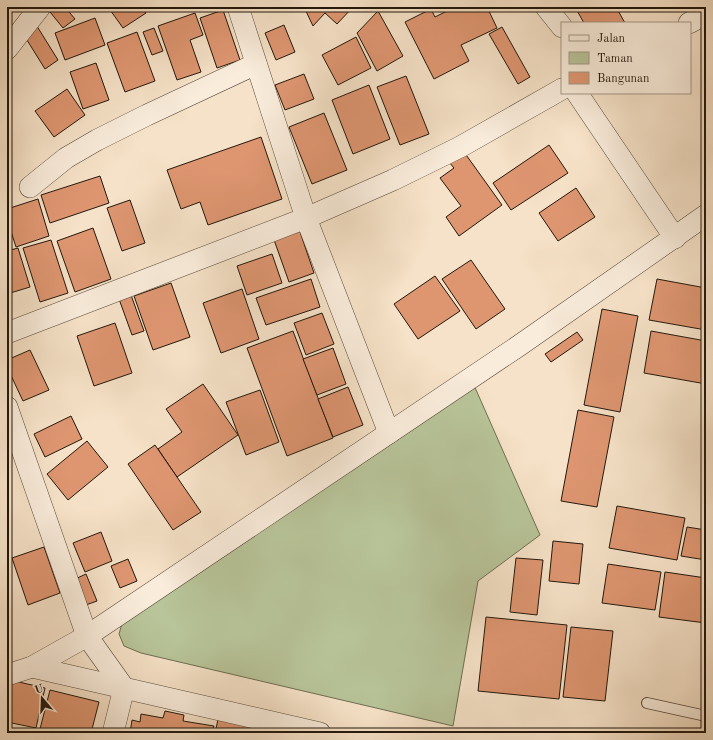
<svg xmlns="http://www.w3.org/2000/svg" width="713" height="740" viewBox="0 0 713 740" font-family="'Old Standard TT',serif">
  <rect width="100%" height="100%" fill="#f6e2c8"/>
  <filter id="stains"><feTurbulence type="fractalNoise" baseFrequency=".005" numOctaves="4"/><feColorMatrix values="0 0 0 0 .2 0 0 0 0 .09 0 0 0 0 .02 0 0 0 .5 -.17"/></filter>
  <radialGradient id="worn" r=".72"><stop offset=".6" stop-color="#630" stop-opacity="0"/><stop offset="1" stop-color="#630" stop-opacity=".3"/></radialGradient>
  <path fill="#b8c499" stroke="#6d6e52" d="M473 383 540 535 478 581 453 726 141 653 124 646 119 634 123 620Z"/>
  <g fill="#de9671" stroke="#22170b">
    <path d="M46 7H65L75 19 63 28Z"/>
    <path d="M108 7H142L146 13 123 28Z"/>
    <path d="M304 7H353L337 24 325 13 313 26Z"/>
    <path d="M455 7H487L497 28 461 45 469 61 434 79 405 22 431 9 435 17Z"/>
    <path d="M575 7H616L625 23H584Z"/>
    <path d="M223 10 240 60 217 68 200 18Z"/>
    <path d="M378 11 403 56 377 71 357 33Z"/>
    <path d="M195 13 203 35 190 40 201 72 177 80 158 26Z"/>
    <path d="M95 18 105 45 65 60 55 33Z"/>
    <path d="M35 23 58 60 45 69 22 32Z"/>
    <path d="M284 25 295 52 276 60 265 33Z"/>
    <path d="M502 27 530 77 518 84 489 34Z"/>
    <path d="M154 28 163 51 152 55 143 32Z"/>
    <path d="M137 32 155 81 125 92 107 43Z"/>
    <path d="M356 37 371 68 338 85 322 55Z"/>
    <path d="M96 63 109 100 83 109 70 72Z"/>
    <path d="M304 74 314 99 285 110 275 85Z"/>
    <path d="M406 76 429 134 400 145 377 87Z"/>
    <path d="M369 85 390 139 353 154 332 100Z"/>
    <path d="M67 89 85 115 54 137 35 111Z"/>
    <path d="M324 113 347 170 312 184 289 127Z"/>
    <path d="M7 136 11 149 7 150Z"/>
    <path d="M261 137 282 199 208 225 200 202 181 209 167 170Z"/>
    <path d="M549 145 568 173 511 210 493 183Z"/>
    <path d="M464 152 502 205 459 236 446 217 461 206 440 178 454 168 449 162Z"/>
    <path d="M100 176 109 203 50 223 41 195Z"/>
    <path d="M576 188 595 217 558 241 539 213Z"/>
    <path d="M38 199 49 236 16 247 7 219V209Z"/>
    <path d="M130 200 145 243 122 251 107 208Z"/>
    <path d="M93 228 111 279 75 292 57 241Z"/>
    <path d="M299 229 314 273 289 282 273 237Z"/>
    <path d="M51 240 68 293 40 302 23 248Z"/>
    <path d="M18 248 30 287 7 294V251Z"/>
    <path d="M272 254 282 283 247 295 237 266Z"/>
    <path d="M471 260 505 309 476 329 442 279Z"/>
    <path d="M435 276 460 311 418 339 394 304Z"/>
    <path d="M311 279 320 307 266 325 256 298Z"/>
    <path d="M657 279 706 288V330L649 320Z"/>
    <path d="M171 283 190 337 153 350 134 296Z"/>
    <path d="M242 289 259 339 221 353 203 303Z"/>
    <path d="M131 295 144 331 132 335 119 299Z"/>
    <path d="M602 309 638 316 620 412 584 405Z"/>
    <path d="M322 313 334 344 306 355 294 323Z"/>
    <path d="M115 323 132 373 94 386 77 336Z"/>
    <path d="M293 331 333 438 287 456 247 348Z"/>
    <path d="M651 331 706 341V384L644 373Z"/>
    <path d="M577 332 583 340 551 362 545 354Z"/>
    <path d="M333 348 346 384 317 395 303 359Z"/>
    <path d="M30 350 49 390 23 401 7 367V360Z"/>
    <path d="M203 384 238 435 177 477 158 449 182 432 166 409Z"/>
    <path d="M348 387 363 425 333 437 318 399Z"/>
    <path d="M260 390 279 442 246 455 226 402Z"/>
    <path d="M578 410 614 417 597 507 561 501Z"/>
    <path d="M71 416 82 439 45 457 34 434Z"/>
    <path d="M87 441 108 467 68 500 47 474Z"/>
    <path d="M155 445 201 512 173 530 128 464Z"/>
    <path d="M617 506 685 518 677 560 609 548Z"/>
    <path d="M687 527 706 530V560L681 556Z"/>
    <path d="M101 532 112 561 85 572 73 543Z"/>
    <path d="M553 541 583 544 579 584 549 581Z"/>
    <path d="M44 547 60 593 28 605 12 558Z"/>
    <path d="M516 558 543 560 537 615 510 612Z"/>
    <path d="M128 559 137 581 120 588 111 566Z"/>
    <path d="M608 564 661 572 655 610 602 603Z"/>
    <path d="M665 572 706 578V623L659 617Z"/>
    <path d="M86 574 97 601 83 606 73 580Z"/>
    <path d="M486 617 567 625 559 699 478 691Z"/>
    <path d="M571 627 613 631 605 701 563 697Z"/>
    <path d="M10 680 45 688 36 728 7 722V694Z"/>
    <path d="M50 690 99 702 91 733H39Z"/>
    <path d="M165 711 184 715 183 721 214 726 212 733H130L132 720 140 722 141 714 163 718Z"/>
    <path d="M219 715 251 722 249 733H215Z"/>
  </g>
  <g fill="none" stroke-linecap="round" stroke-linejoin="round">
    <g stroke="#574a3a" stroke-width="12">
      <path id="lane" d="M647 703 706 716"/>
    </g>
    <g stroke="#574a3a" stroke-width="22">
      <g id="street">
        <path d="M238 7 306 218 389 433"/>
        <path d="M546 7 562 27"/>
        <path d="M689 23 706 14"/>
        <path d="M7 49 40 7"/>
        <path d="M577 93 675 238"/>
        <path d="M30 187 66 158 97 140 147 115 256 64"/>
        <path d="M7 333 306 218 393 180 460 147 562 89"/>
        <path d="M7 407 87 636 124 688 113 733"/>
        <path d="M32 667 320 733"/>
        <path d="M7 675 32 667 87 636 520 345 706 215"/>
      </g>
    </g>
    <use href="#lane" stroke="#f9ecdb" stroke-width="10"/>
    <use href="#street" stroke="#f9ecdb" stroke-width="21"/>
  </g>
  <rect width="713" height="740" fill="none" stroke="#f6e2c8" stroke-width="24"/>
  <rect x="8" y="8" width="697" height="724" fill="none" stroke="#22170b" stroke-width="2"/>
  <rect x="12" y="12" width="689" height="716" fill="none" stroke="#22170b"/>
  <rect x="561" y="22" width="130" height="72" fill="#f9ecdb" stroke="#a39788"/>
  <rect x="569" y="35" width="20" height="6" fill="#f9ecdb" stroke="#a39788"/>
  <text x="597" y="42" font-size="12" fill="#22170b">Jalan</text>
  <rect x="569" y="52" width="20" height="12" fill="#b8c499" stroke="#a39788"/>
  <text x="597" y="62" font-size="12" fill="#22170b">Taman</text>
  <rect x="569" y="72" width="20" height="12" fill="#de9671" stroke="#a39788"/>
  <text x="597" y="82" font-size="12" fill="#22170b">Bangunan</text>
  <g transform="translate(42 698) rotate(341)" stroke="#f9ecdb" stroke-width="3" paint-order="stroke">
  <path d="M0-3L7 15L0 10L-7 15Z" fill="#22170b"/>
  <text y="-6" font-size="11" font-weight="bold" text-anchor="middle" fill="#22170b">U</text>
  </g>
  <rect width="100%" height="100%" filter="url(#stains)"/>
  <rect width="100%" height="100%" fill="url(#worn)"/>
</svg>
